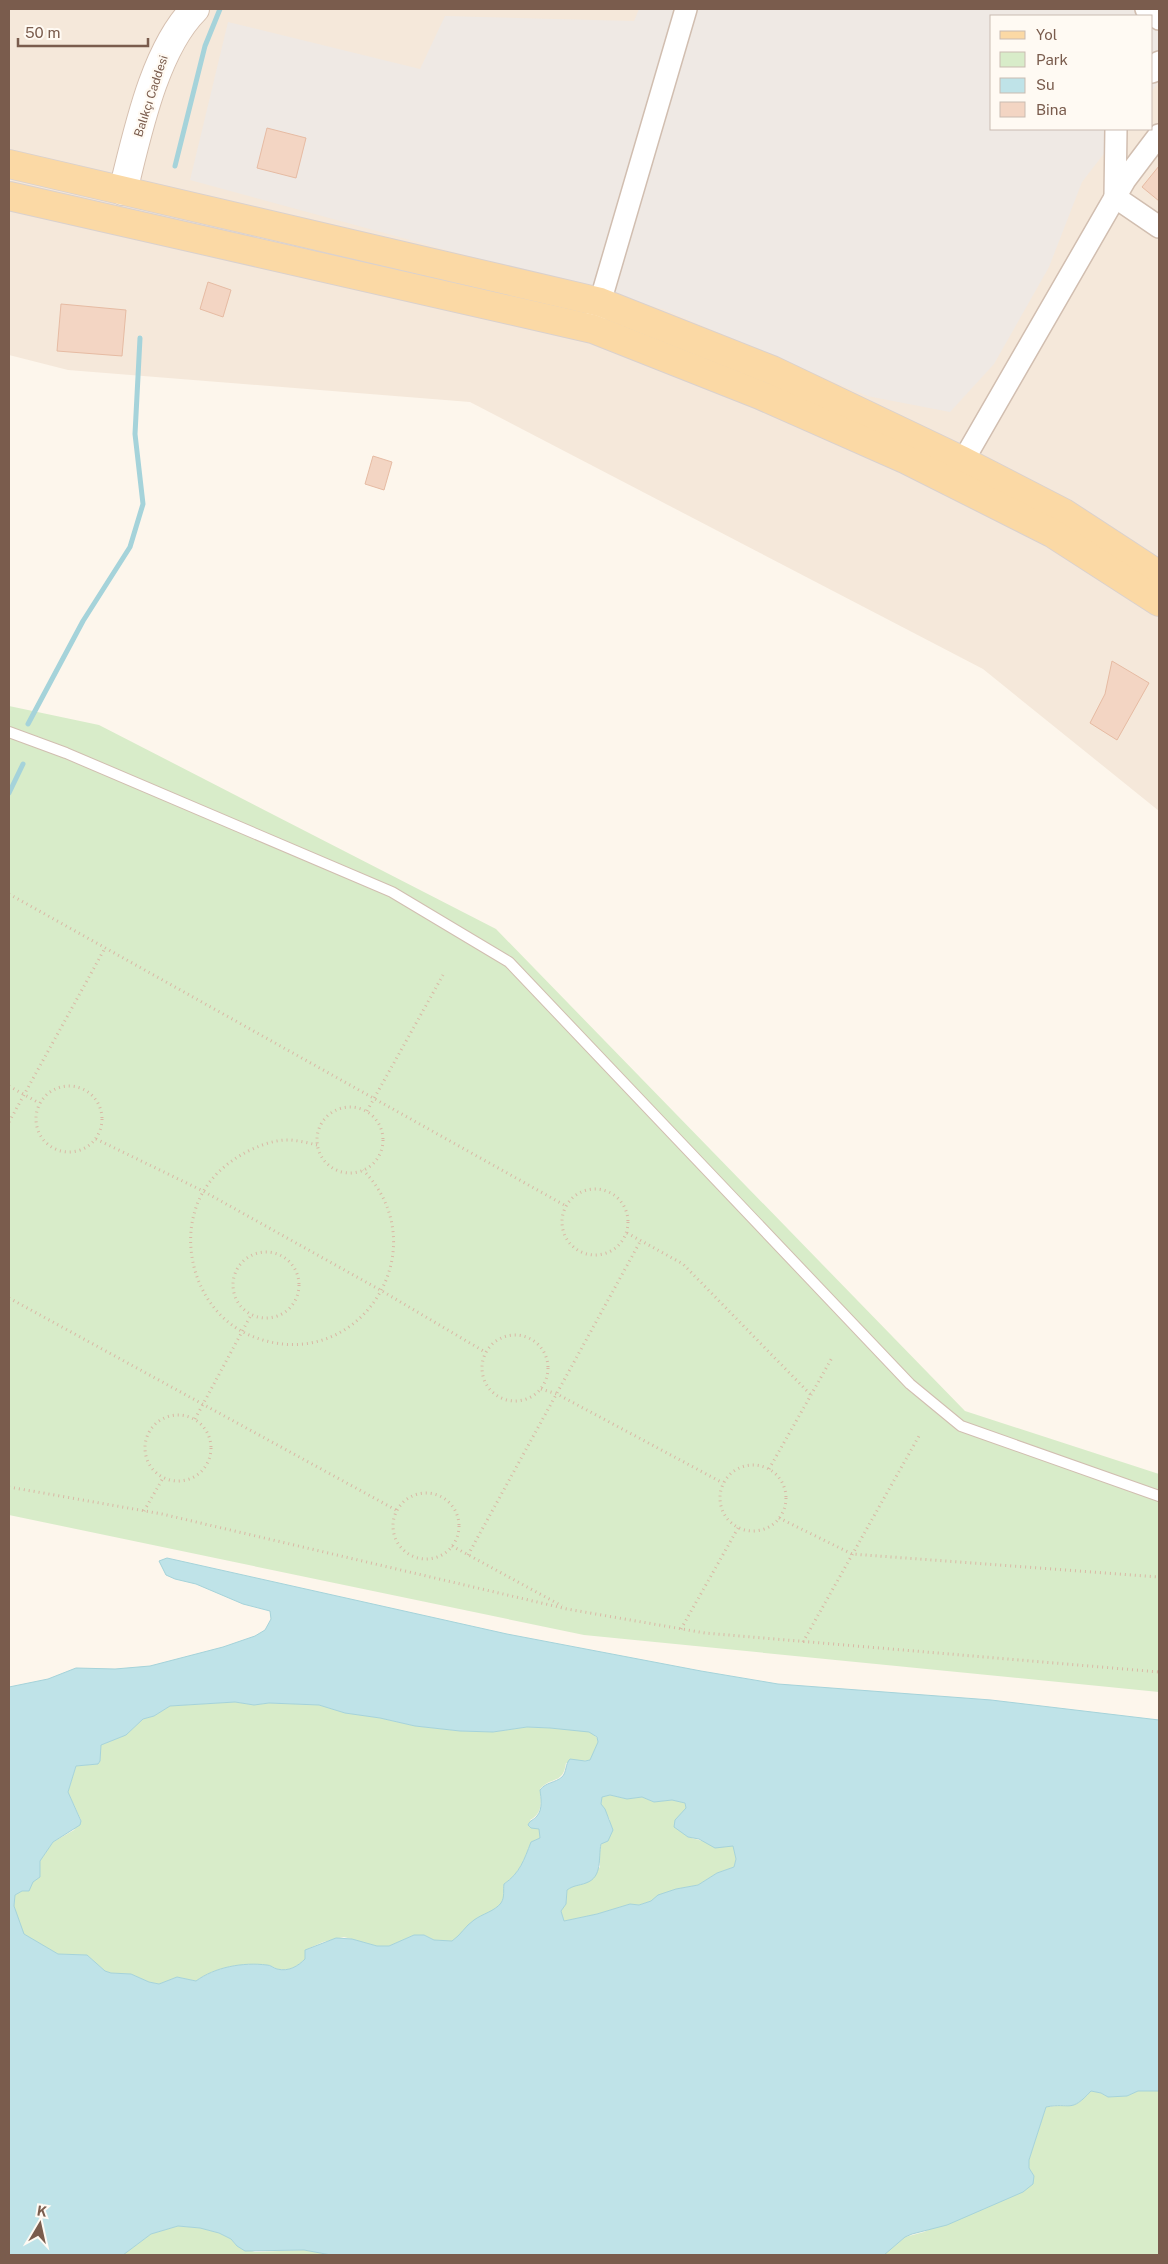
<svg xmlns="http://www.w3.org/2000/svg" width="1168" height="2264" viewBox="0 0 1168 2264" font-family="'Public Sans',sans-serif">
  <rect width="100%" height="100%" fill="#fdf6ec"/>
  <path fill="#f5e8da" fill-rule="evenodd" d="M9 9H1159V811L983 669 470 402 68 370 9 355ZM992 16H1152V129H992Z"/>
  <path fill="#efe9e4" d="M639 9H1159V82L1152 91V16H992V129H1123L1082 182 1049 267 994 364 950 412 867 396 663 309 190 180 228 22 420 69 445 16 634 21Z"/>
  <g fill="#d8ecc9">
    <path d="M9 706 99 725 496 929 965 1411 1159 1474V1692L584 1635 9 1515Z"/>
    <path d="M235 1702 254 1705 269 1703 319 1705 346 1713 380 1718 415 1726 460 1731 493 1732 527 1727 550 1728 589 1731 597 1738 598 1742 590 1760 566 1763C563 1785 551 1776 540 1789 541 1803 543 1813 530 1820L539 1829 540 1838 531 1842C524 1860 520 1873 504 1884V1897L500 1905 452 1941 434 1940 424 1935H414L389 1946H377L344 1937 323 1942 305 1950V1959C298 1966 289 1972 277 1969 274 1968 271 1965 267 1965 243 1962 214 1967 196 1981L177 1977 159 1984 149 1982 131 1974 111 1973 105 1971 87 1955 58 1954 23 1934 14 1906 15 1895 39 1877 40 1861 53 1842 74 1830 81 1820 68 1792 76 1766 98 1764 100 1761 101 1745 126 1735 143 1719 154 1716 170 1706Z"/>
    <path d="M610 1795 627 1799 642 1797 654 1802 672 1800 685 1803 686 1808 682 1815 688 1837 724 1847 733 1845 736 1859 734 1867 717 1873 698 1885 676 1889 659 1895 651 1901 639 1905 630 1904 597 1914 564 1921 561 1911 566 1904 567 1890 573 1885 584 1884 600 1867C597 1850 604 1837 610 1820L601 1804 602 1797Z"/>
    <path d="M1091 2091 1101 2093 1108 2097 1127 2096 1138 2091H1159V2255H884L905 2237 924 2232 1034 2176 1029 2168V2160L1046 2107C1070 2103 1072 2113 1091 2091Z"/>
    <path d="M178 2226 200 2228 219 2233 231 2239 237 2246 255 2252 304 2250 331 2255H123L151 2234Z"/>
  </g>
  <path fill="#bfe3e8" stroke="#a5d3da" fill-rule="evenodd" d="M167 1558 507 1634 701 1671 778 1684 991 1700 1159 1720V2091H1138L1127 2096 1108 2097 1101 2093 1091 2091C1070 2114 1071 2102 1046 2107L1029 2160V2168L1034 2176 1033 2184 1023 2192 947 2225 912 2234 905 2237 884 2255H331L304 2250 245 2251 237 2246 231 2239 219 2233 200 2228 178 2226 151 2234 123 2255H9V1687L48 1679 76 1668 115 1669 150 1666 223 1647 255 1636 265 1630 271 1619 270 1611 243 1604 196 1584 175 1579 166 1575 159 1561ZM235 1702 254 1705 269 1703 319 1705 345 1713 380 1718 415 1726 460 1731 493 1732 527 1727 550 1728 589 1732 597 1737 598 1742 590 1760 585 1761 570 1759C565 1764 567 1772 562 1777 555 1783 546 1782 540 1790 541 1798 543 1809 537 1816 534 1820 530 1820 528 1825L531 1828 539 1829 540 1838 531 1842C524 1860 520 1873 504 1884 503 1890 505 1897 501 1903 495 1911 482 1914 474 1920 465 1926 461 1935 452 1941L434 1940 424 1935H414L389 1946H377L352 1939 336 1938 305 1950V1959C298 1966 289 1972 277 1969 273 1968 271 1965 267 1965 243 1962 215 1967 196 1981L177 1977 159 1984 149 1982 131 1974 111 1973 105 1971 87 1955 58 1954 24 1934 14 1906 15 1895 22 1891H29L33 1882 40 1877V1861L53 1842 80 1825 81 1821 68 1792 76 1766 98 1764 100 1761 101 1745 126 1735 143 1719 154 1716 170 1706ZM610 1795 627 1799 642 1797 654 1802 672 1800 685 1803 686 1808 675 1820 674 1827 688 1837 699 1839 715 1848 733 1846 736 1859 734 1867 717 1873 698 1885 676 1889 658 1895 651 1901 639 1905 630 1904 597 1914 564 1921 561 1911 566 1904 567 1890C574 1885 578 1886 586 1883 603 1877 598 1858 601 1844L608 1841 613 1830 605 1809 601 1804 602 1797Z"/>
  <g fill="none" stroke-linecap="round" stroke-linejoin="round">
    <g stroke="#a5d3da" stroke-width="5">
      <path d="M175 166 205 46 220 9"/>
      <path d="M28 724 83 621 130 547 143 504 135 434 140 338"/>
      <path d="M9 793 23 764"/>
    </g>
  </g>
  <g fill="#f3d5c3" stroke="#e6bba3">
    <path d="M267 128 306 138 296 178 257 168Z"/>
    <path d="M1159 166V201L1142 187Z"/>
    <path d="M208 282 231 290 223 317 200 309Z"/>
    <path d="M61 304 126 310 122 356 57 351Z"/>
    <path d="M373 456 392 462 384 490 365 484Z"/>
    <path d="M1112 661 1149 683 1117 740 1090 723 1105 694Z"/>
  </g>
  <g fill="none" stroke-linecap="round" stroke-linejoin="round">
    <g stroke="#d1beb0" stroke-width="12">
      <path id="lane" d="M9 732 66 753 392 892 509 962 910 1384 961 1426 1159 1496"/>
    </g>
    <g stroke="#d1beb0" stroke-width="24">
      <g id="street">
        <path d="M1146 9 1159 19"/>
        <path d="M1152 72 1159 62"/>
        <path d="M1116 129 1115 197 1159 227"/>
        <path d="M596 316 686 9"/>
        <path d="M963 461 1125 180 1159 135"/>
      </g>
    </g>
    <g stroke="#d6c0b0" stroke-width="30">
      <path id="secondary" d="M123 191C137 135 154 50 195 9"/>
    </g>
    <g stroke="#dad1cd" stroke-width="30">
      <g id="primary">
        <path d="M9 164 600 302 772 370 963 461 1064 513 1159 575"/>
        <path d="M9 196 593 329 760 395 907 460 1052 533 1159 602"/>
      </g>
    </g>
    <g stroke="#d9b8a5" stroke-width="3" stroke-dasharray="1 4" stroke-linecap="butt">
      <path d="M9 894 566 1206"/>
      <circle cx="69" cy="1119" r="33"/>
      <path d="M9 1086 39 1103"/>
      <circle cx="350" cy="1140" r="33"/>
      <path d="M367 1111 443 975"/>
      <path d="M9 1122 105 948"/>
      <path d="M96 1139 203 1191 382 1291 485 1352"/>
      <path d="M317 1145C309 1143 300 1141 291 1140 274 1139 255 1147 241 1155 226 1164 212 1176 203 1192 174 1243 198 1316 254 1337 357 1377 441 1250 363 1170"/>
      <circle cx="595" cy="1222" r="33"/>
      <path d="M627 1233 683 1264 811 1395"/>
      <circle cx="266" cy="1285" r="33"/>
      <path d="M9 1298 396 1510"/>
      <circle cx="515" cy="1368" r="33"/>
      <path d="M541 1389 557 1394 723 1483"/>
      <circle cx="178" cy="1448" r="33"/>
      <path d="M195 1419 251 1315"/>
      <circle cx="753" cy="1498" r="33"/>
      <path d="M769 1469 833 1356"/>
      <path d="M9 1487 162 1514 567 1609 705 1633 1159 1672"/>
      <circle cx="426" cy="1526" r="33"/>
      <path d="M144 1511 163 1478"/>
      <path d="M779 1518 852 1554 1159 1577"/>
      <path d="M452 1546 562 1606"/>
      <path d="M468 1555 641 1240"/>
      <path d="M681 1629 738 1528"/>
      <path d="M803 1642 919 1436"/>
    </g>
    <use href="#lane" stroke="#fff" stroke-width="10"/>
    <use href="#street" stroke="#fff" stroke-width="21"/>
    <use href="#secondary" stroke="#fff" stroke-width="28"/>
    <use href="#primary" stroke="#fbd9a5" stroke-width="28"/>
  </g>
  <g text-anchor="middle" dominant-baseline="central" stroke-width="4.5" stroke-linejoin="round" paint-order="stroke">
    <g font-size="12" fill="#7a5c4d" stroke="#fffaf3">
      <text transform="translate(151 96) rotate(-72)">Balıkçı Caddesi</text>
    </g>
  </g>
  <rect width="1168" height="2264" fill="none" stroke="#7a5c4d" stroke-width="20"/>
  <rect x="990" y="15" width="162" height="115" fill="#fffaf3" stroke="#cabbb1"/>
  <rect x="1000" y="31" width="25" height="8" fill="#fbd9a5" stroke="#cabbb1"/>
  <text x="1036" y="40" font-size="15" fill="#7a5c4d">Yol</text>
  <rect x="1000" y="52" width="25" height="15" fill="#d8ecc9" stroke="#cabbb1"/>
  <text x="1036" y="65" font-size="15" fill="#7a5c4d">Park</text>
  <rect x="1000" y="78" width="25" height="15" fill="#bfe3e8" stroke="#cabbb1"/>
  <text x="1036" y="90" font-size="15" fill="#7a5c4d">Su</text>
  <rect x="1000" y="102" width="25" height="15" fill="#f3d5c3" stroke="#cabbb1"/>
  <text x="1036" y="115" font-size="15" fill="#7a5c4d">Bina</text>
  <g transform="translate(40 2224) rotate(9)" stroke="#fffaf3" stroke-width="4" paint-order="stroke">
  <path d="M0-4L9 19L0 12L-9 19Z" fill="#7a5c4d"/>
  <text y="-8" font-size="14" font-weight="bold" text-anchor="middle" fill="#7a5c4d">K</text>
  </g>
  <path d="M18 38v8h130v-8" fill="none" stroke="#7a5c4d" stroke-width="2.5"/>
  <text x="25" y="38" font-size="15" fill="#7a5c4d" stroke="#fffaf3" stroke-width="4" paint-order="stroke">50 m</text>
</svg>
